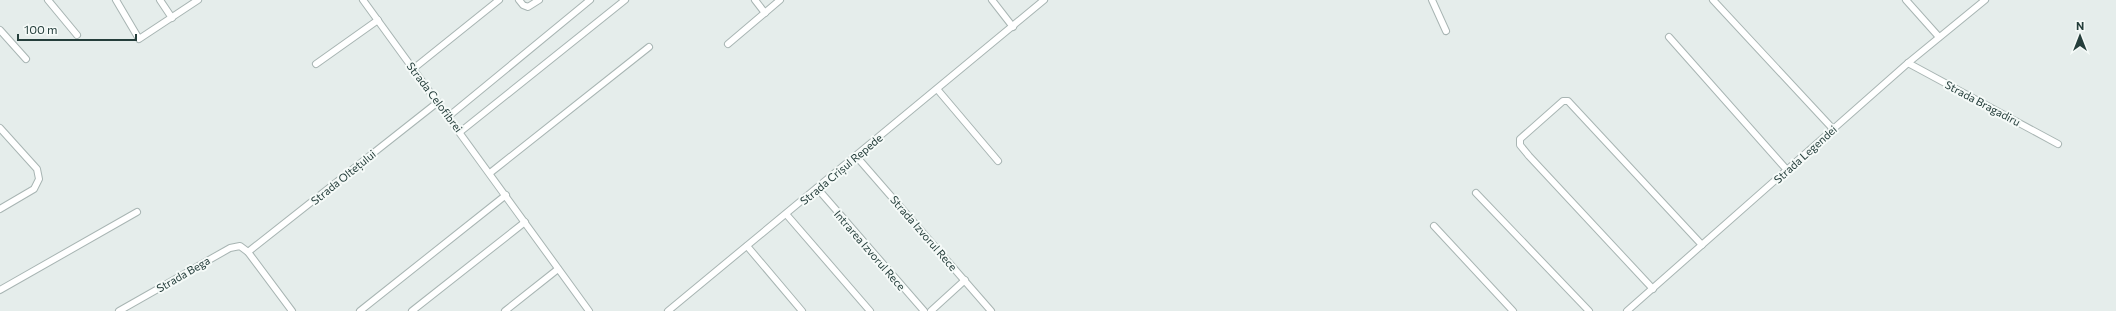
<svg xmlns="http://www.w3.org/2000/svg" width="2116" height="311" viewBox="0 0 2116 311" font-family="Commissioner,sans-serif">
  <rect width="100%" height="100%" fill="#e5edeb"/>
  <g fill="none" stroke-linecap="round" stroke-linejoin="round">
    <g stroke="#a8b5b3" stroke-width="8">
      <g id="minor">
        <path d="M48 0 77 35"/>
        <path d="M116 0 139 39 198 0"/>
        <path d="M160 0 172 18"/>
        <path d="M363 0 589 311"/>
        <path d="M519 0 523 5 528 7 539 0"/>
        <path d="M755 0 765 13"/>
        <path d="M992 0 1013 27"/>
        <path d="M1432 0 1446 31"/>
        <path d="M1713 0 1833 129"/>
        <path d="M1906 0 1939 37"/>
        <path d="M0 30 26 59"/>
        <path d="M1669 37 1787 170"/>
        <path d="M728 44 780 0"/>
        <path d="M1908 63 2058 144"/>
        <path d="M316 64 378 20"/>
        <path d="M413 69 499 0"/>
        <path d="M937 89 998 161"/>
        <path d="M449 116 590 0"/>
        <path d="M0 128 37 169 39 179 34 189 0 209"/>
        <path d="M460 132 625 0"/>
        <path d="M856 156 991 311"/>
        <path d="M490 173 649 47"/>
        <path d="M817 188 924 311"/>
        <path d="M1476 193 1589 311"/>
        <path d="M786 214 870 311"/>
        <path d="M1434 226 1513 311"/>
        <path d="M747 246 802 311"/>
        <path d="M248 252 438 102"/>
        <path d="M1653 289 1529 156 1520 145V139L1563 101H1568L1702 245"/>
        <path d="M0 290 137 212"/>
        <path d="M119 311 230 248 240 246 248 252 292 311"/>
        <path d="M360 311 506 195"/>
        <path d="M412 311 525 222"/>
        <path d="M505 311 558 269"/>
        <path d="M668 311 1044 0"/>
        <path d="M931 311 965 280"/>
        <path d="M1627 311 1908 63 1985 0"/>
      </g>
    </g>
    <use href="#minor" stroke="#fff" stroke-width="6"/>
  </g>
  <g text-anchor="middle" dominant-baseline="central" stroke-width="4" stroke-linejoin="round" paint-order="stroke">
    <g font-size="11" fill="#253e3b" stroke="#f5faf8">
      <text transform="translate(435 97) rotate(53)">Strada Celofibrei</text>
      <text transform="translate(1983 103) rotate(28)">Strada Bragadiru</text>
      <text transform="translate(1805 154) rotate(-42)">Strada Legendei</text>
      <text transform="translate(841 169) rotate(-40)">Strada Crișul Repede</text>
      <text transform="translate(343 177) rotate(-39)">Strada Oltețului</text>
      <text transform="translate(924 233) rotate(49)">Strada Izvorul Rece</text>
      <text transform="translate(870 250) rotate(49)">Intrarea Izvorul Rece</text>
      <text transform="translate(183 274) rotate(-30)">Strada Bega</text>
    </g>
  </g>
  <g transform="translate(2080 36)" stroke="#f5faf8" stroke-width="3" paint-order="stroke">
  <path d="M0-3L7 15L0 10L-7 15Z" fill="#253e3b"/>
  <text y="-6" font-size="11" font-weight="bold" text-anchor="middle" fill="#253e3b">N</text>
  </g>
  <path d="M18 34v6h118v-6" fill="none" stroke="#253e3b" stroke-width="2"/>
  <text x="24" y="34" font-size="12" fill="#253e3b" stroke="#f5faf8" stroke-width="3" paint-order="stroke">100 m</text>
</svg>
